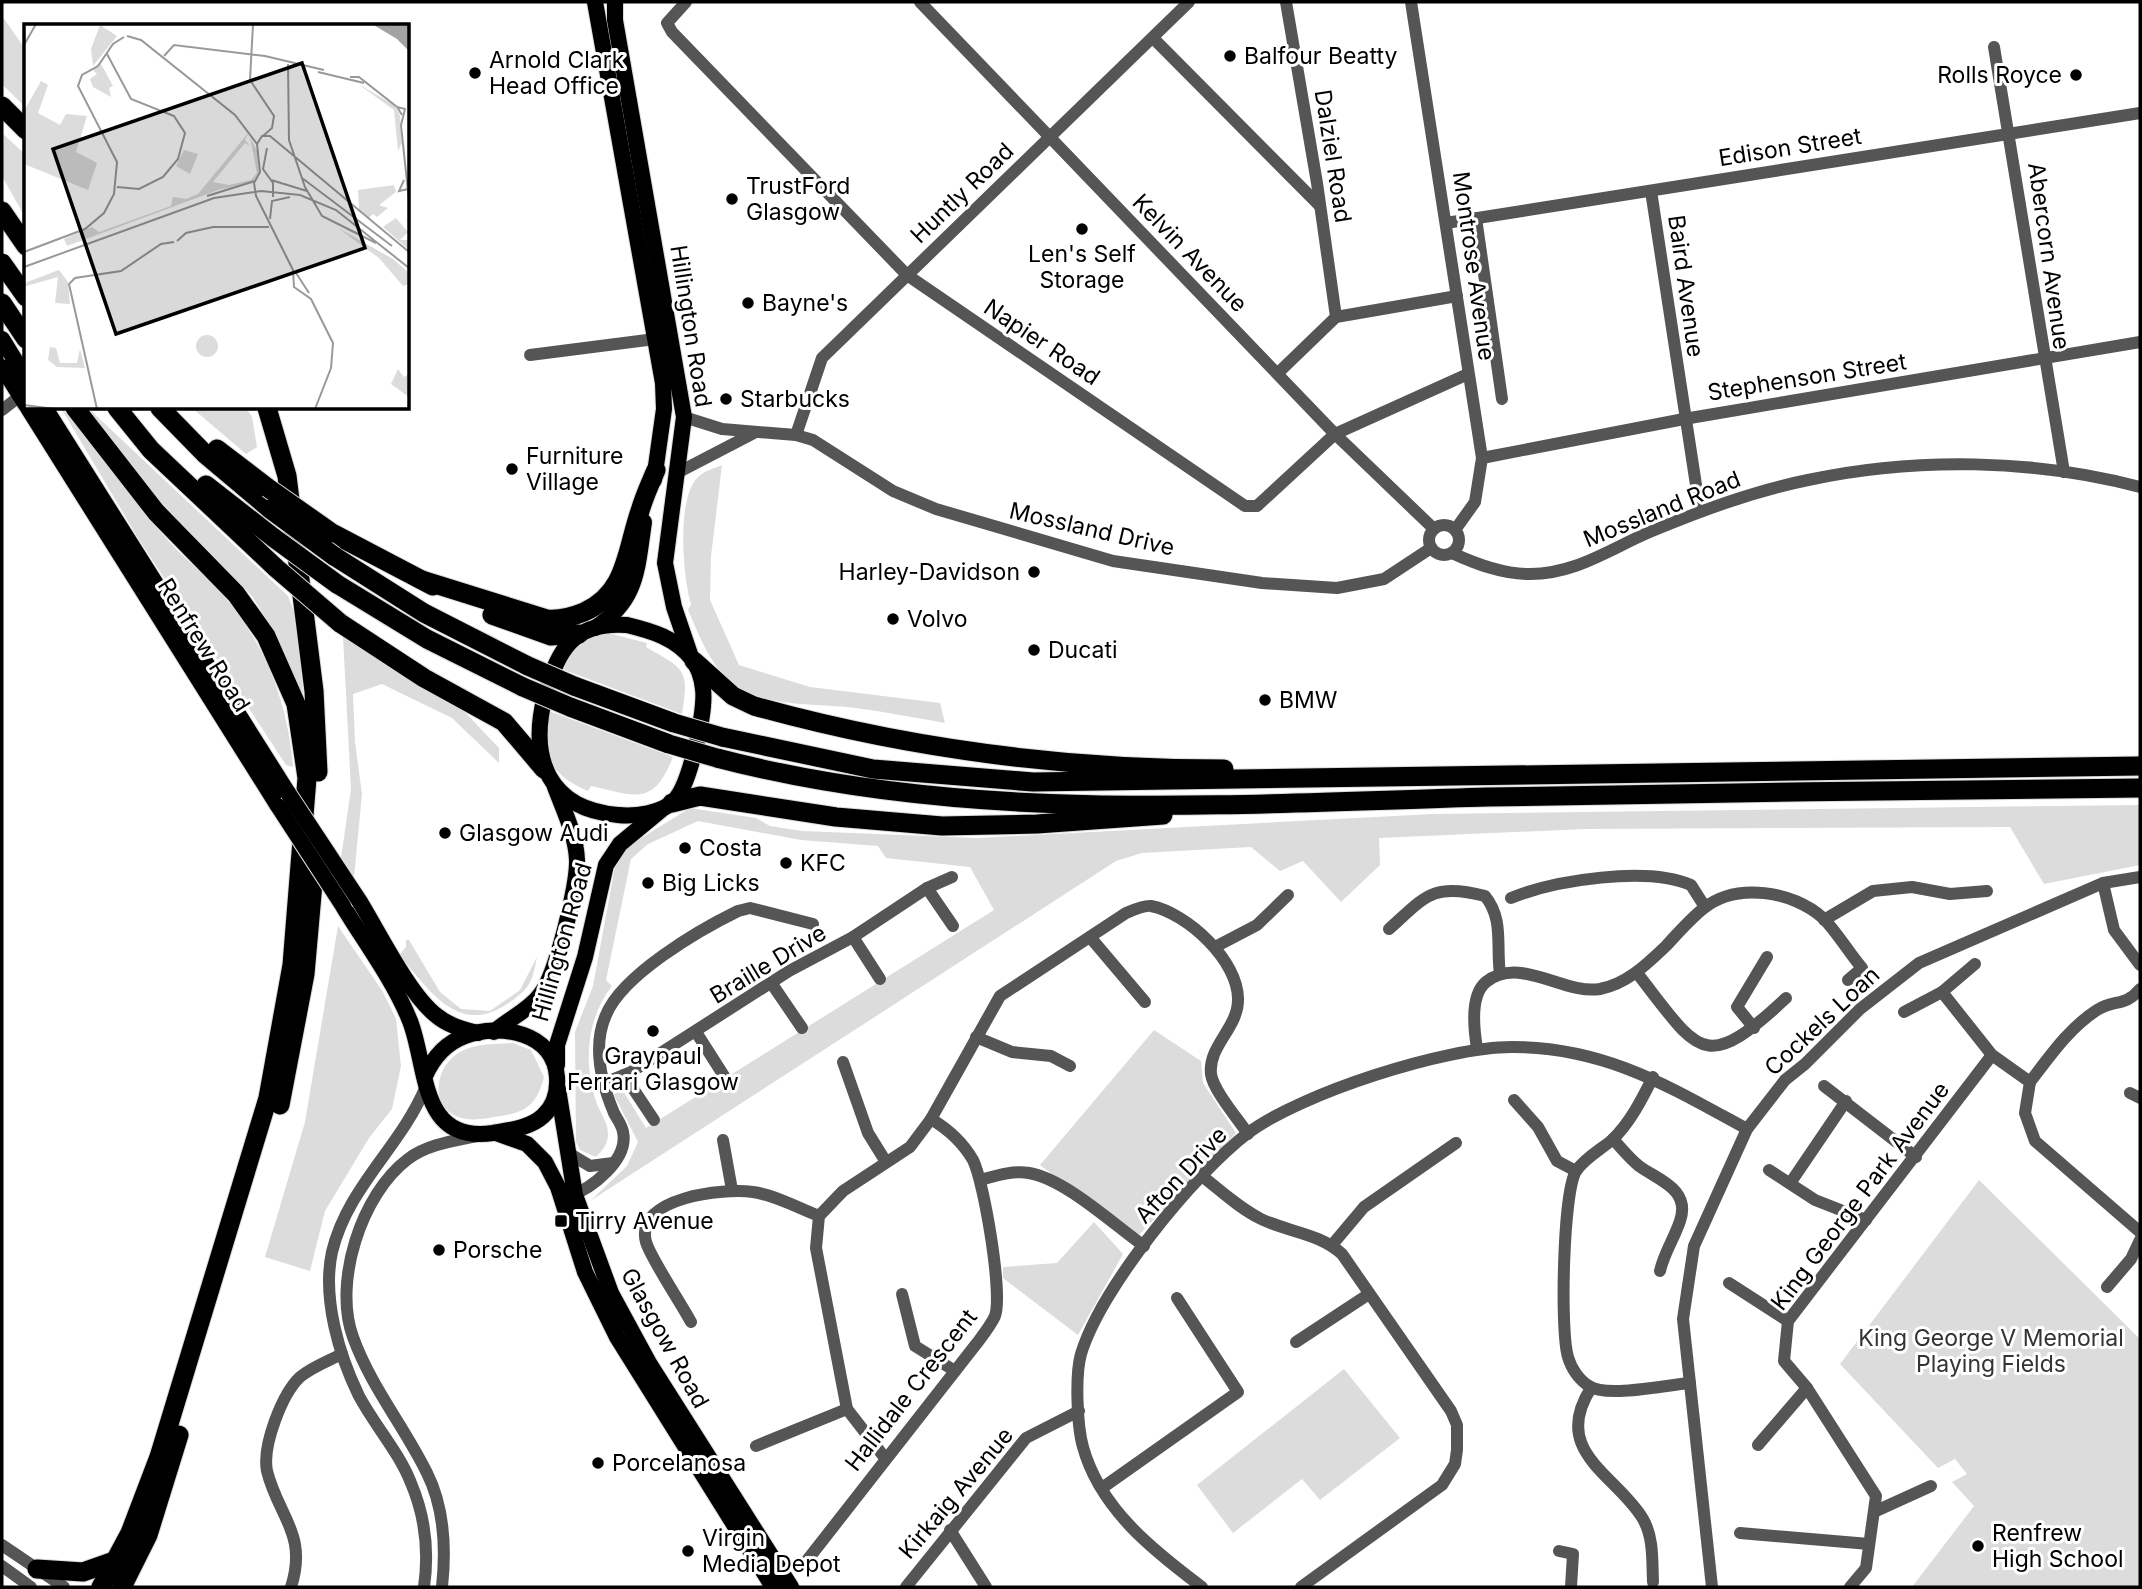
<svg xmlns="http://www.w3.org/2000/svg" width="2142" height="1589" viewBox="0 0 2142 1589" font-family="Inter,sans-serif">
  <rect width="100%" height="100%" fill="#fff"/>
  <g fill="#dcdcdc">
    <path d="M2 16 26 50V108L2 84Z"/>
    <path d="M2 133 26 155V219L2 176Z"/>
    <path d="M61 408C99 447 130 495 165 537 182 557 204 573 221 593 265 642 288 703 293 767L286 765 138 538Z"/>
    <path d="M88 408 288 596 296 617 306 723 272 629 252 596 160 502Z"/>
    <path d="M192 408H246L252 417 257 447 246 454Z"/>
    <path d="M722 465 711 556 710 600 739 665 810 687 940 703 945 723C916 718 886 712 856 708 816 703 771 708 736 686 712 670 699 635 688 610L691 604C683 577 676 498 698 477 704 471 715 468 722 465Z"/>
    <path d="M608 633 647 643 646 647C684 669 690 669 682 714L559 668C569 647 585 637 608 633Z"/>
    <path d="M343 637 457 704 499 748V763L452 718 382 684 353 694 355 742 362 794 354 877 341 858 351 789Z"/>
    <path d="M549 711 673 757C653 807 636 796 591 786L588 791C544 772 546 754 549 711Z"/>
    <path d="M2140 805V865L2044 884 2010 827 1584 829 1379 838 1380 865 1341 902 1303 861 1280 871 1251 847 1142 853 1116 861 590 1201 627 1166 638 1142 614 1095 620 1086 646 1128 994 910 970 867 886 858 878 846 801 840 698 821 648 844 631 859 606 980 612 986C586 1019 583 1064 597 1104 601 1114 608 1123 608 1134 608 1144 603 1150 596 1157L580 1150 576 1142 575 1032 593 986 616 861 625 848 690 808 756 818 770 826 802 831 977 838 1433 814Z"/>
    <path d="M338 926 383 992 396 1019 401 1066 392 1109 369 1138 325 1211 310 1271 265 1257 305 1122Z"/>
    <path d="M406 940H409L440 992 461 1009 490 1011 520 990 537 957C532 983 530 989 507 1004 457 1037 429 989 399 955L406 947Z"/>
    <path d="M1154 1030 1201 1061 1203 1083 1236 1133 1136 1238 1040 1165Z"/>
    <path d="M513 1043 531 1050 544 1077C537 1104 527 1112 501 1116 487 1118 472 1122 458 1117 428 1105 436 1065 460 1052 475 1043 495 1044 513 1043Z"/>
    <path d="M1979 1180 2140 1339V1587H1912L1974 1506 1952 1482 1967 1474 1955 1459 1938 1468 1840 1364Z"/>
    <path d="M1094 1222 1123 1254 1078 1335 1003 1278V1267L1057 1263Z"/>
    <path d="M1344 1369 1400 1438 1320 1500 1302 1479 1233 1533 1197 1485Z"/>
  </g>
  <g fill="none" stroke-linecap="round" stroke-linejoin="round">
    <g stroke="#dbdbdb" stroke-width="18">
      <g id="major">
        <path d="M595 2 663 383 664 409 654 480"/>
        <path d="M615 2V20L684 417 665 563 674 607 691 657"/>
        <path d="M2 339 26 378"/>
        <path d="M2 367 26 405"/>
        <path d="M28 408 278 806"/>
        <path d="M45 408 288 793"/>
        <path d="M627 625C652 631 676 638 692 659 698 667 702 679 703 689 706 711 690 785 674 801 662 813 635 817 618 815 548 809 529 758 545 696 557 650 574 621 627 625Z"/>
        <path d="M595 628C638 600 637 569 644 522"/>
        <path d="M360 902C379 933 410 996 437 1016 449 1026 464 1030 478 1033"/>
        <path d="M343 906C366 944 394 981 410 1021 428 1067 419 1144 493 1133 510 1130 530 1128 543 1116 554 1106 558 1092 557 1077 554 1032 500 1023 465 1036 446 1043 433 1058 425 1076"/>
        <path d="M494 1032C508 1019 528 1011 540 995 556 976 578 885 577 860 576 835 564 811 555 787"/>
        <path d="M557 1065V1045L585 957 606 865 620 844 661 810"/>
        <path d="M558 1089 575 1195 611 1293 649 1363 791 1587"/>
        <path d="M496 1133 527 1144 545 1162 558 1187 585 1272 617 1337 773 1587"/>
      </g>
    </g>
    <g stroke="#dbdbdb" stroke-width="21">
      <g id="highway">
        <path d="M2 106 26 130"/>
        <path d="M2 211 26 246"/>
        <path d="M2 263 26 297"/>
        <path d="M2 303 26 339"/>
        <path d="M75 408 156 512 236 594 266 636 296 704 307 778 292 965 268 1098 159 1457 130 1533 101 1587"/>
        <path d="M117 408 151 450 276 568"/>
        <path d="M160 408 206 455 270 509"/>
        <path d="M267 408 287 476 314 691 318 772"/>
        <path d="M217 449 268 488"/>
        <path d="M206 485 274 538"/>
        <path d="M332 533 433 586"/>
        <path d="M334 556 424 613 528 666"/>
        <path d="M422 580 547 619C560 620 572 617 584 612 627 593 626 551 640 511 644 497 650 484 656 470"/>
        <path d="M337 584 427 639 523 687"/>
        <path d="M492 615 551 636 579 634"/>
        <path d="M340 623 424 678 504 722 544 769"/>
        <path d="M694 661 733 696 754 706C908 749 1064 769 1224 769"/>
        <path d="M574 686 674 723"/>
        <path d="M570 707 669 744"/>
        <path d="M722 737 873 769 1033 782 2140 766"/>
        <path d="M717 758C968 824 1230 804 1488 797 1705 792 1923 791 2140 788"/>
        <path d="M672 803 700 796 836 817 942 826 1037 824 1163 815"/>
        <path d="M280 1105 305 974 315 861"/>
        <path d="M37 1569 83 1572 117 1560"/>
        <path d="M122 1587 148 1535 179 1435"/>
      </g>
    </g>
    <g stroke="#555" stroke-width="12">
      <path d="M686 2 667 23 672 32 907 275 1245 506H1257L1335 434 1468 374"/>
      <path d="M920 2 1335 434 1434 529"/>
      <path d="M1286 2 1317 183 1336 317"/>
      <path d="M1411 2 1482 458 1475 502 1455 530"/>
      <path d="M1153 38 1320 206"/>
      <path d="M1994 47 2064 472"/>
      <path d="M1651 191 1700 511"/>
      <path d="M1476 218 1502 399"/>
      <path d="M1446 223 2140 113"/>
      <path d="M530 355 655 339"/>
      <path d="M1278 373 1336 317 1457 296"/>
      <path d="M2 410 20 396"/>
      <path d="M684 417 722 429 796 435 813 440 893 491 936 509 1113 561 1262 583 1337 588 1384 579 1431 548"/>
      <path d="M796 435 822 358 1189 2"/>
      <path d="M1482 458 1684 419 2140 342"/>
      <path d="M677 473 754 433"/>
      <circle cx="1444" cy="540" r="15"/>
      <path d="M1452 553C1476 564 1502 574 1528 574 1575 575 1611 548 1652 531 1703 510 1754 491 1808 480 1915 457 2035 459 2140 487"/>
      <path d="M2103 883 2114 930 2140 965"/>
      <path d="M927 888 953 926"/>
      <path d="M1511 898C1555 880 1647 866 1691 885L1705 907"/>
      <path d="M1824 920 1873 891 1912 887 1950 894 1987 891"/>
      <path d="M1389 929C1425 897 1432 882 1485 896 1504 919 1496 946 1500 974"/>
      <path d="M853 937 880 979"/>
      <path d="M1090 937 1145 1002"/>
      <path d="M1215 947 1257 925 1288 895"/>
      <path d="M1637 973C1699 1052 1703 1076 1786 998"/>
      <path d="M772 984 802 1028"/>
      <path d="M1942 992 1992 1055 2030 1082 2025 1113 2035 1141 2140 1232"/>
      <path d="M1904 1012 1942 992 1975 964"/>
      <path d="M1754 1028 1737 1007 1767 957"/>
      <path d="M696 1032 724 1076"/>
      <path d="M976 1037 1012 1052 1051 1056 1070 1066"/>
      <path d="M1477 1048C1474 1030 1470 995 1486 982 1520 955 1563 995 1600 989 1627 984 1647 964 1666 946 1678 933 1690 919 1704 908 1737 882 1793 891 1823 918 1837 932 1849 953 1862 968L1848 980"/>
      <path d="M843 1062 868 1133 886 1162"/>
      <path d="M624 1075 654 1120"/>
      <path d="M1653 1077C1642 1099 1630 1123 1612 1140 1600 1150 1585 1158 1576 1171 1563 1193 1560 1331 1568 1357 1571 1368 1579 1380 1589 1386 1606 1398 1668 1385 1690 1383"/>
      <path d="M2030 1082C2050 1056 2069 1028 2097 1010 2115 999 2125 1007 2140 989"/>
      <path d="M604 1083 631 1072 789 971 853 937 927 888 952 877"/>
      <path d="M1824 1086 1916 1157"/>
      <path d="M2130 1093 2140 1098"/>
      <path d="M1514 1100 1538 1127 1557 1161 1576 1171"/>
      <path d="M1613 1139C1621 1148 1630 1159 1639 1166 1658 1180 1691 1189 1680 1221 1674 1239 1664 1253 1660 1271"/>
      <path d="M723 1140 732 1190"/>
      <path d="M570 1154 590 1166 613 1163"/>
      <path d="M1769 1170 1815 1200 1866 1220"/>
      <path d="M1202 1176C1221 1191 1239 1208 1261 1219 1288 1232 1319 1233 1342 1254L1451 1411 1457 1425V1450L1455 1464 1442 1485 1301 1587"/>
      <path d="M980 1180C995 1176 1013 1170 1029 1173 1065 1179 1113 1224 1144 1246"/>
      <path d="M1791 1182 1846 1101"/>
      <path d="M568 1197C591 1189 629 1160 623 1132 622 1125 617 1119 614 1113 601 1082 592 1046 606 1015 622 975 699 930 738 911L750 908 813 924"/>
      <path d="M1332 1245 1364 1207 1456 1143"/>
      <path d="M1729 1283 1788 1321"/>
      <path d="M2107 1287 2131 1259 2140 1240"/>
      <path d="M902 1294 915 1346 955 1371"/>
      <path d="M691 1322C681 1303 651 1259 646 1242 634 1197 724 1188 753 1192 775 1195 798 1208 819 1216"/>
      <path d="M1296 1342 1369 1294"/>
      <path d="M1591 1388C1550 1452 1617 1475 1643 1519 1654 1538 1652 1562 1653 1582"/>
      <path d="M1758 1445 1807 1388"/>
      <path d="M756 1446 847 1409"/>
      <path d="M885 1458 847 1409 816 1248 819 1216 843 1191 910 1147 931 1119 1000 996 1126 913C1133 910 1144 905 1151 906 1187 913 1239 961 1238 1000 1238 1028 1208 1046 1211 1074 1213 1090 1238 1119 1248 1134"/>
      <path d="M1102 1488 1238 1392 1177 1298"/>
      <path d="M1876 1511 1931 1486"/>
      <path d="M950 1530 986 1587"/>
      <path d="M1740 1533 1869 1544"/>
      <path d="M2 1545 64 1587"/>
      <path d="M1559 1551 1573 1554 1571 1587"/>
      <path d="M805 1563 977 1343C983 1335 991 1325 995 1316 1003 1294 984 1182 973 1160 963 1143 948 1129 931 1119"/>
      <path d="M2 1566 31 1587"/>
      <path d="M291 1587C308 1534 278 1516 267 1471 262 1446 282 1394 300 1377 312 1367 328 1361 342 1354"/>
      <path d="M424 1587C429 1552 425 1516 411 1483 399 1452 375 1426 359 1396 339 1355 322 1298 332 1252 348 1186 401 1147 426 1086"/>
      <path d="M442 1587C446 1550 444 1507 427 1473 404 1426 371 1387 353 1337 333 1283 361 1194 408 1159 428 1144 454 1141 478 1136"/>
      <path d="M906 1587 1026 1438 1079 1411"/>
      <path d="M1202 1587C1154 1551 1100 1509 1083 1447 1077 1426 1075 1375 1081 1354 1101 1288 1193 1175 1248 1133 1302 1093 1445 1047 1512 1047 1605 1047 1668 1086 1747 1129"/>
      <path d="M1712 1587 1683 1319 1694 1246 1747 1129 1785 1080 1805 1064 1860 1009 1919 963 2103 883 2140 877"/>
      <path d="M1850 1587 1866 1568 1876 1496 1807 1388 1784 1361 1788 1321 1992 1055"/>
    </g>
    <use href="#major" stroke="#000" stroke-width="16"/>
    <use href="#highway" stroke="#000" stroke-width="19"/>
    <g stroke="#dbdbdb" stroke-width="18" stroke-linecap="butt">
      <g id="major-bridge">
        <path d="M288 793 360 902"/>
        <path d="M278 806 343 906"/>
      </g>
    </g>
    <g stroke="#dbdbdb" stroke-width="21" stroke-linecap="butt">
      <g id="highway-bridge">
        <path d="M268 488 332 533"/>
        <path d="M270 509 334 556"/>
        <path d="M274 538 337 584"/>
        <path d="M276 568 340 623"/>
        <path d="M528 666 574 686"/>
        <path d="M523 687 570 707"/>
        <path d="M674 723 722 737"/>
        <path d="M669 744 717 758"/>
      </g>
    </g>
    <use href="#major-bridge" stroke="#000" stroke-width="16"/>
    <use href="#highway-bridge" stroke="#000" stroke-width="19"/>
  </g>
  <g fill="#000" stroke="#fff" stroke-width="2.5">
    <circle cx="1230" cy="56" r="7"/>
    <circle cx="475" cy="73" r="7"/>
    <circle cx="2076" cy="75" r="7"/>
    <circle cx="732" cy="199" r="7"/>
    <circle cx="1082" cy="229" r="7"/>
    <circle cx="748" cy="303" r="7"/>
    <circle cx="726" cy="399" r="7"/>
    <circle cx="512" cy="469" r="7"/>
    <circle cx="1034" cy="572" r="7"/>
    <circle cx="893" cy="619" r="7"/>
    <circle cx="1034" cy="650" r="7"/>
    <circle cx="1265" cy="700" r="7"/>
    <circle cx="445" cy="833" r="7"/>
    <circle cx="685" cy="848" r="7"/>
    <circle cx="786" cy="863" r="7"/>
    <circle cx="648" cy="883" r="7"/>
    <circle cx="653" cy="1031" r="7"/>
    <rect x="554" y="1214" width="14" height="14" rx="3.5"/>
    <circle cx="439" cy="1250" r="7"/>
    <circle cx="598" cy="1463" r="7"/>
    <circle cx="1978" cy="1546" r="7"/>
    <circle cx="688" cy="1551" r="7"/>
  </g>
  <g text-anchor="middle" dominant-baseline="central" stroke-width="6" stroke-linejoin="round" paint-order="stroke">
    <g font-size="23" fill="#000" stroke="#fff" text-anchor="start">
      <text x="1244" y="56">Balfour Beatty</text>
      <text x="489" y="60">Arnold Clark<tspan x="489" dy="26">Head Office</tspan></text>
      <text x="2062" y="75" text-anchor="end">Rolls Royce</text>
      <text x="746" y="186">TrustFord<tspan x="746" dy="26">Glasgow</tspan></text>
      <text x="1082" y="254" text-anchor="middle">Len's Self<tspan x="1082" dy="26">Storage</tspan></text>
      <text x="762" y="303">Bayne's</text>
      <text x="740" y="399">Starbucks</text>
      <text x="526" y="456">Furniture<tspan x="526" dy="26">Village</tspan></text>
      <text x="1020" y="572" text-anchor="end">Harley-Davidson</text>
      <text x="907" y="619">Volvo</text>
      <text x="1048" y="650">Ducati</text>
      <text x="1279" y="700">BMW</text>
      <text x="459" y="833">Glasgow Audi</text>
      <text x="699" y="848">Costa</text>
      <text x="800" y="863">KFC</text>
      <text x="662" y="883">Big Licks</text>
      <text x="653" y="1056" text-anchor="middle">Graypaul<tspan x="653" dy="26">Ferrari Glasgow</tspan></text>
      <text x="575" y="1221">Tirry Avenue</text>
      <text x="453" y="1250">Porsche</text>
      <text x="612" y="1463">Porcelanosa</text>
      <text x="1992" y="1533">Renfrew<tspan x="1992" dy="26">High School</tspan></text>
      <text x="702" y="1538">Virgin<tspan x="702" dy="26">Media Depot</tspan></text>
    </g>
    <g font-size="23" fill="#000" stroke="#fff">
      <text transform="translate(1790 147) rotate(-9)">Edison Street</text>
      <text transform="translate(1333 156) rotate(81)">Dalziel Road</text>
      <text transform="translate(962 193) rotate(-44)">Huntly Road</text>
      <text transform="translate(1190 253) rotate(46)">Kelvin Avenue</text>
      <text transform="translate(2049 256) rotate(82)">Abercorn Avenue</text>
      <text transform="translate(1474 266) rotate(82)">Montrose Avenue</text>
      <text transform="translate(1686 286) rotate(82)">Baird Avenue</text>
      <text transform="translate(691 326) rotate(81)">Hillington Road</text>
      <text transform="translate(1042 342) rotate(34)">Napier Road</text>
      <text transform="translate(1807 377) rotate(-9)">Stephenson Street</text>
      <text transform="translate(1662 509) rotate(-22)">Mossland Road</text>
      <text transform="translate(1092 529) rotate(13)">Mossland Drive</text>
      <text transform="translate(204 645) rotate(58)">Renfrew Road</text>
      <text transform="translate(562 942) rotate(-74)">Hillington Road</text>
      <text transform="translate(768 964) rotate(-31)">Braille Drive</text>
      <text transform="translate(1822 1021) rotate(-43)">Cockels Loan</text>
      <text transform="translate(1181 1175) rotate(-47)">Afton Drive</text>
      <text transform="translate(1860 1196) rotate(-53)">King George Park Avenue</text>
      <text transform="translate(665 1338) rotate(61)">Glasgow Road</text>
      <text transform="translate(911 1390) rotate(-52)">Hallidale Crescent</text>
      <text transform="translate(956 1493) rotate(-50)">Kirkaig Avenue</text>
    </g>
    <g font-size="23" fill="#333" stroke="#fff">
      <text x="1991" y="1338">King George V Memorial<tspan x="1991" dy="26">Playing Fields</tspan></text>
    </g>
  </g>
  <g transform="translate(24 24)">
    <rect width="385" height="385" fill="#fff"/>
    <path d="M76 1 93 12 69 42 67 25ZM77 40 89 62 85 64 87 73 69 63 66 55 73 50 69 46ZM17 57 24 61 14 89 36 101 42 90 63 92 52 128 73 139 64 166 0 140V87ZM334 60 370 81 376 91 378 118 374 127 370 86ZM225 108 221 116 226 122 221 119 189 158 205 161 227 156 233 149 226 113 233 127 235 148 229 158 194 166 43 222 40 215 68 203 75 208 147 182 149 173 162 175 174 170ZM160 126 174 130 166 150 152 142ZM370 161 372 168 355 181 364 184 353 193 349 190 345 194 335 187 334 166ZM372 194 384 208 376 216H385V226L359 203ZM314 204 369 235 385 249V260L379 262 355 234ZM35 246 44 258 46 280 31 279 34 253 2 262 0 279V262L3 258ZM172 322a11 11 0 1 1 22 0a11 11 0 1 1-22 0ZM26 323 32 324 36 339H53L56 325 61 344 33 343 24 336ZM374 345 380 353 385 350V373L367 360Z" fill="#dcdcdc"/>
    <path d="M348 0H385V27L373 15Z" fill="#a3a3a3"/>
    <path fill="none" stroke="#999" stroke-width="2" d="M229 0 226 56 250 92 248 104 239 112M103 12 117 16 211 91 233 120 236 148 230 159 232 172 269 246 270 263 287 275 309 319 307 344 291 385M0 21 12 0M83 30 107 75 150 92 161 109 154 135 139 153 115 165 93 163M140 32 150 21 241 32 300 46M264 40 265 116 281 163 298 192 352 219M294 48 340 59M326 53H335L373 83 378 91M373 83 381 85 377 101 385 177M233 120 238 112H246L385 228M243 124 239 145 249 159V173M278 154 368 222M247 156 283 167M380 156 375 167 384 165M183 172 231 157M246 195 248 177 266 173M153 217 162 209 189 203H245M0 228 61 205 80 189 90 170 93 138 54 62 58 51 74 42 89 20 100 13M0 243 190 174 237 167 276 171 312 186 385 244M272 249 285 269M0 381 31 385M73 385 45 260 51 254 97 247 137 220 150 218"/>
    <path fill="#000" fill-opacity="0.15" stroke="#000" stroke-width="3.5" d="M278 39 341 224 92 310 29 125Z"/>
    <rect width="385" height="385" fill="none" stroke="#000" stroke-width="3.5"/>
  </g>
  <rect width="2142" height="1589" fill="none" stroke="#000000" stroke-width="7"/>
</svg>
